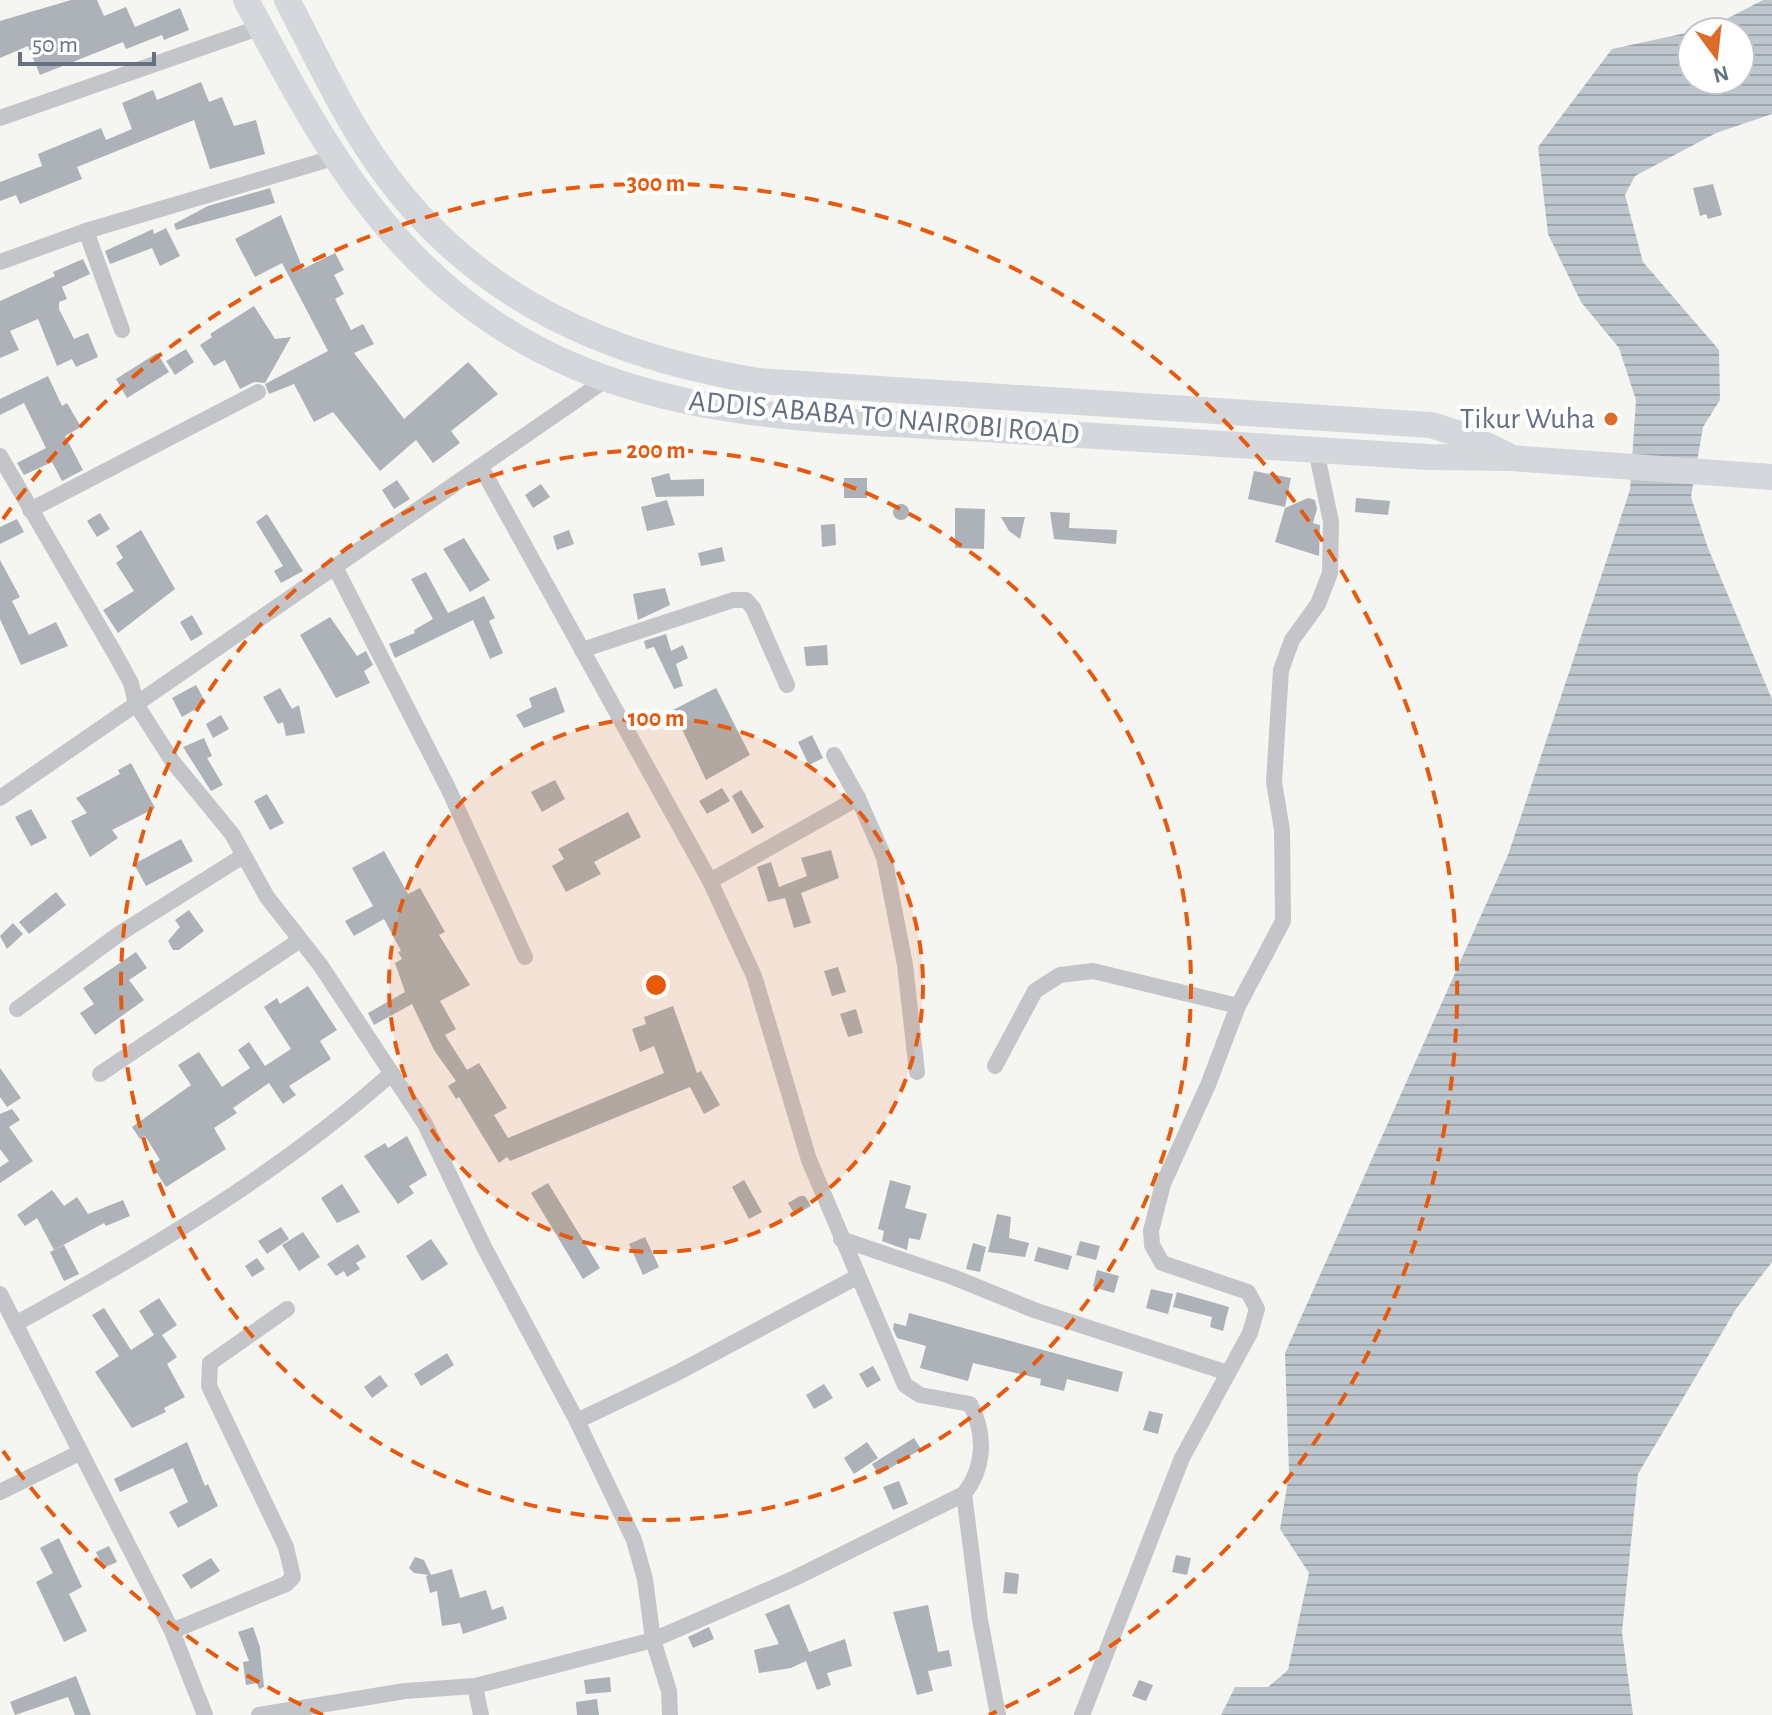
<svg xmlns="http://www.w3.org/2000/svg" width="1772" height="1715" viewBox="0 0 1772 1715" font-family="'Alegreya Sans',sans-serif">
  <defs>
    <pattern id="water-rules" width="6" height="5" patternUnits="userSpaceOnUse" patternTransform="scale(2)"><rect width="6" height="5" fill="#bec6cd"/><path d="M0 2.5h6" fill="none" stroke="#9ea5ac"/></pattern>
  </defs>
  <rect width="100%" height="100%" fill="#f5f5f2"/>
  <path fill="url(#water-rules)" fill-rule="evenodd" d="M1763 0H1772V114L1716 133 1635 176 1625 195 1643 262 1719 350 1720 400 1703 427 1691 497 1708 548 1772 699V1262L1736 1309 1638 1474 1622 1632 1633 1715H1221L1235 1687H1268L1288 1670 1309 1573 1280 1529 1289 1474 1285 1353 1508 855 1630 490 1636 400 1619 348 1581 302 1548 234 1538 147 1612 49 1709 28ZM1692 32H1740V80H1692Z"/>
  <g fill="#acb2b8">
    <path d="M71 0H97L104 16 126 7 135 27 180 8 189 30 164 40 162 35 126 49 123 42 40 75 28 46 0 58V21Z"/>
    <path d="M201 82 209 102 222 97 234 126 256 120 265 154 210 169 194 120 77 167 82 179 20 204 16 195 0 201V182L42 166 38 154 101 128 106 140 132 129 122 103 153 90 157 100Z"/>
    <path d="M1713 184 1722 215 1708 219 1706 214 1700 216 1693 188Z"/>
    <path d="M270 188 275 203 176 230 174 224 208 206Z"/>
    <path d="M281 215 303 269 335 253 344 270 334 275 344 294 335 299 351 330 363 324 374 344 354 353 404 419 468 362 498 394 451 431 460 443 433 463 416 440 380 471 333 412 314 422 294 384 269 394 265 384 328 351 282 263 255 277 235 239Z"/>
    <path d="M166 228 180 256 160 266 152 248 110 264 105 251 153 229 154 234Z"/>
    <path d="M83 259 90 274 62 287 67 299 59 302V309L74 339 88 333 98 357 76 367 72 359 57 366 38 319 10 331 19 350 0 358V301L55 276 53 272Z"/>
    <path d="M254 306 275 339 291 337 265 383 254 382 240 389 225 360 214 366 200 345 212 337 210 334Z"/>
    <path d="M186 349 194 362 175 375 166 361Z"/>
    <path d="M157 353 169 372 127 398 116 379Z"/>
    <path d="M48 376 62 406 67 403 81 427 65 436 83 470 62 481 52 462 24 475 17 463 46 448 24 403 0 415V399Z"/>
    <path d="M1254 471 1291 478 1285 507 1248 499Z"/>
    <path d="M669 473 671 480 704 479V496L656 497 651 478Z"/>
    <rect x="844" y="478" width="23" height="20"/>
    <path d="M397 480 410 499 394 509 382 490Z"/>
    <path d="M541 484 550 497 533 508 525 495Z"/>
    <path d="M1308 498 1315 500 1317 509 1313 523 1320 525 1319 556 1275 542 1285 508Z"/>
    <path d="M1356 498 1390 501 1388 515 1355 512Z"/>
    <path d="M667 500 675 525 647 531 641 507Z"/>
    <circle cx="901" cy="512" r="8"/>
    <path d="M955 508 985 509 984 549 955 548Z"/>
    <path d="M1050 512 1070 513 1069 528 1117 530 1116 544 1054 539Z"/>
    <path d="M100 513 110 529 97 537 87 521Z"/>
    <path d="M267 514 303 571 281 583 274 571 283 566 256 522Z"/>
    <path d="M1001 517H1025L1020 539 1009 531Z"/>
    <path d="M17 519 24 532 0 544V527Z"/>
    <path d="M835 524 836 545 822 547 821 525Z"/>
    <path d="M141 530 175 589 118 633 103 610 134 591 116 563 123 558 116 546Z"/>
    <path d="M569 530 574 544 557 550 553 536Z"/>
    <path d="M464 538 490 580 470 592 443 549Z"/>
    <path d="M722 547 725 561 701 566 698 553Z"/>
    <path d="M0 560 20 597 12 601 29 635 56 622 68 646 21 665 0 619Z"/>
    <path d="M426 572 448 613 484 596 495 618 489 621 503 653 490 659 473 620 395 658 389 644 415 633 414 630 433 619 411 579Z"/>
    <path d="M665 588 670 605 638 620 633 594Z"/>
    <path d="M192 615 203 634 191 641 180 622Z"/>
    <path d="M330 617 357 656 366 651 373 665 364 671 370 683 336 698 300 635Z"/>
    <path d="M666 634 671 651 683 645 688 658 676 664 683 686 674 689 654 647 646 649 644 641Z"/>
    <path d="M827 645 828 665 806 666 804 647Z"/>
    <path d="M196 685 206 703 182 717 172 698Z"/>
    <path d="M556 687 565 712 524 728 516 715 532 707 529 698Z"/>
    <path d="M280 688 292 709 299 705 305 733 286 736 283 722 278 724 263 697Z"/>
    <path d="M716 688 750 755 706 780 673 710Z"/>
    <path d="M221 715 229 729 213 738 206 724Z"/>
    <path d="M812 735 823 758 809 765 798 742Z"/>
    <path d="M204 738 212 756 207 758 223 785 211 791 183 747Z"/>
    <path d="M131 763 155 808 112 830 118 838 90 857 71 821 87 813 76 798 120 774 118 770Z"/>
    <path d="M555 780 565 799 542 812 531 792Z"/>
    <path d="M722 788 730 801 707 814 699 801Z"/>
    <path d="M741 790 764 827 752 834 732 796Z"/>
    <path d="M267 794 284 823 270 830 254 801Z"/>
    <path d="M31 809 47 838 31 846 15 817Z"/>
    <path d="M628 812 641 837 594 862 601 874 566 892 552 866 564 859 558 849Z"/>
    <path d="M181 839 193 861 146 886 134 864Z"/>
    <path d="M831 850 839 878 801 893 811 923 794 928 785 898 768 902 757 867 771 862 779 887 807 876 801 858Z"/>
    <path d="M384 851 408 894 420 888 445 932 439 935 470 985 440 1001 456 1029 445 1035 467 1070 479 1063 507 1108 494 1115 508 1138 664 1073 654 1046 640 1052 632 1029 646 1024 644 1017 673 1006 697 1073 701 1071 720 1105 704 1114 690 1087 510 1161 507 1157 499 1163 459 1097 456 1099 448 1086 456 1081 434 1050 412 1004 374 1025 368 1013 405 992 395 963 402 959 398 952 401 951 384 919 354 936 345 921 373 906 352 868Z"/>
    <path d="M56 892 66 905 29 934 19 922Z"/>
    <path d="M189 910 204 931 179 950H173L168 941 180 927 175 920Z"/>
    <path d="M13 923 23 934 7 949 0 936Z"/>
    <path d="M136 952 147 968 129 980 144 1000 95 1035 80 1013 94 1004 83 988Z"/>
    <path d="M838 967 846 992 832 996 824 971Z"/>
    <path d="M308 986 337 1030 320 1041 331 1059 289 1086 296 1095 283 1104 269 1083 233 1108 237 1113 214 1128 226 1149 166 1187 152 1165 160 1160 145 1136 140 1139 132 1127 191 1085 178 1065 199 1052 222 1087 250 1068 238 1050 249 1042 265 1066 291 1049 264 1007 277 998 280 1004Z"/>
    <path d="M856 1009 863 1033 848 1037 840 1014Z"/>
    <path d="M0 1068 21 1098 7 1107 0 1097Z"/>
    <path d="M12 1109 20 1120 9 1127 33 1161 0 1183V1167L9 1161 0 1149V1114Z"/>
    <path d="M407 1136 427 1175 409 1186 414 1193 398 1204 364 1156 385 1143 388 1148Z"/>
    <path d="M744 1180 762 1212 749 1219 732 1187Z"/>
    <path d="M890 1180 911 1186 905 1208 927 1214 920 1240 909 1238 907 1250 882 1241 884 1231 878 1229Z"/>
    <path d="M548 1183 600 1268 583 1279 531 1193Z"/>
    <path d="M342 1184 360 1212 337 1223 321 1198Z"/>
    <path d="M52 1190 64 1206 77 1197 88 1214 123 1200 130 1216 106 1226 104 1223 54 1250 37 1218 25 1226 17 1215Z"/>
    <path d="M800 1196H805L811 1206 795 1215 788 1203Z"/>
    <path d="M997 1214 1011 1217 1009 1238 1029 1243 1025 1257 988 1252Z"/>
    <path d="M281 1227 289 1239 267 1254 258 1241Z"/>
    <path d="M303 1232 320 1257 299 1271 282 1245Z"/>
    <path d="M645 1237 659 1267 643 1275 629 1244Z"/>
    <path d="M431 1239 448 1264 422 1281 406 1256Z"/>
    <path d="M1080 1241 1100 1246 1096 1260 1076 1255Z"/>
    <path d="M973 1243 986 1247 980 1272 966 1269Z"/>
    <path d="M358 1244 366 1257 356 1263 360 1269 347 1277 344 1271 336 1276 327 1264Z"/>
    <path d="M64 1245 79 1274 64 1281 50 1252Z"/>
    <path d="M1038 1247 1072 1256 1068 1270 1034 1261Z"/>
    <path d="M257 1258 265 1269 252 1277 245 1266Z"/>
    <path d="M1097 1270 1119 1276 1114 1293 1093 1287Z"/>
    <path d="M1151 1289 1173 1294 1168 1314 1146 1308Z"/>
    <path d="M1177 1292 1229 1307 1223 1331 1210 1327 1212 1317 1173 1307Z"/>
    <path d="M159 1298 177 1325 162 1335 177 1357 167 1364 185 1397 164 1408 166 1412 132 1428 95 1372 119 1356 92 1315 104 1308 131 1350 154 1335 139 1311Z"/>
    <path d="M909 1313 1123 1372 1118 1392 1067 1379 1064 1391 1040 1385 1041 1379 973 1363 968 1381 920 1368 926 1346 897 1338 893 1329 894 1323 906 1326Z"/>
    <path d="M447 1353 454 1365 421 1386 414 1374Z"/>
    <path d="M873 1366 881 1380 867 1388 859 1374Z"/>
    <path d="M380 1375 388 1386 372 1398 364 1387Z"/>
    <path d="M824 1384 833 1398 814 1409 806 1395Z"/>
    <path d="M1149 1411 1163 1414 1158 1434 1143 1430Z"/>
    <path d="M914 1438 921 1449 879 1475 872 1464Z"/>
    <path d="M187 1442 205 1486 208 1484 218 1506 178 1528 169 1512 188 1502 173 1468 120 1492 114 1479Z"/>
    <path d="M867 1442 878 1458 854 1474 844 1458Z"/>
    <path d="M899 1481 908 1504 893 1510 883 1487Z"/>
    <path d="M59 1538 82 1587 69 1594 87 1631 64 1642 36 1582 53 1573 40 1548Z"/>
    <path d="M109 1546 117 1562 103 1568 96 1552Z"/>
    <path d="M1176 1555 1191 1558 1187 1575 1172 1572Z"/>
    <path d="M415 1557 424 1560 431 1575 452 1569 460 1598 486 1590 492 1610 503 1606 507 1619 463 1634 460 1623 442 1626 437 1591 430 1593 426 1576 429 1575 414 1573 409 1568Z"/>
    <path d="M211 1558 220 1571 191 1589 182 1575Z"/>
    <path d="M1005 1572 1019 1574 1017 1594 1003 1593Z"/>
    <path d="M789 1604 809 1652 845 1639 852 1666 827 1673 831 1685 817 1690 806 1661 791 1668 759 1673 754 1650 779 1644 765 1614Z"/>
    <path d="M928 1605 938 1652 949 1650 952 1666 928 1671 933 1691 917 1695 893 1612Z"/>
    <path d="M253 1627 260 1647 264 1687 259 1689 257 1683 246 1685 243 1662 249 1661 238 1632Z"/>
    <path d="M709 1627 714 1639 693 1648 688 1637Z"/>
    <path d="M76 1676 91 1715H75L68 1697 15 1715 10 1702Z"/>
    <path d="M610 1677 611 1692 586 1694 584 1680Z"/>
    <path d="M1139 1680 1153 1685 1146 1701 1132 1696Z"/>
    <path d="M597 1699 599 1715H577L576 1702Z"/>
  </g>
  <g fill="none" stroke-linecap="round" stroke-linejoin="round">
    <g stroke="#c3c5c9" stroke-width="16">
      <path d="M0 118 261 27"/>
      <path d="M86 231 122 330"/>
      <path d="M0 262 86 231 333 158"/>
      <path d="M0 456 114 652 131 683 136 704 173 762 232 834 267 897 321 966 425 1124 484 1247 577 1421 634 1540 645 1579 653 1640 669 1691 670 1715"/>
      <path d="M30 510 258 392"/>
      <path d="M335 567 448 788 525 957"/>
      <path d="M582 650 733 600H746L753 608 787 685"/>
      <path d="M0 798 604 381"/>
      <path d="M858 798 884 857 905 965 917 1072"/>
      <path d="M710 881 858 798 834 755"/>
      <path d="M17 1009 119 934 243 856"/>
      <path d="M995 1066 1035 991 1060 975 1093 971 1238 1006"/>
      <path d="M100 1074 300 940"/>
      <path d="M841 1239 953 1277 1034 1310 1228 1373"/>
      <path d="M0 1294 172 1631 205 1715"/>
      <path d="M15 1324C147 1252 280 1173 392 1073"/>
      <path d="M577 1421 675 1374 857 1277"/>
      <path d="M0 1492 81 1452"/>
      <path d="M964 1494 980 1620 998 1715"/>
      <path d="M172 1631 286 1584 293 1577 286 1547 209 1386 210 1363 287 1309"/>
      <path d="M475 1686 481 1715"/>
      <path d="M259 1715 405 1691 475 1686 653 1640 795 1578 964 1494C985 1467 986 1434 970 1404L920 1395 905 1385 809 1160 754 976 710 881 481 467"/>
      <path d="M1082 1715 1182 1458 1250 1333 1257 1309 1248 1292 1162 1263 1152 1245 1151 1231 1163 1184 1208 1085 1238 1006 1283 921 1282 830 1274 782 1281 670 1292 640 1318 604 1330 573 1331 522 1316 450"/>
    </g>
    <g stroke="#d4d8dc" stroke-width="26">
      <path d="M246 0C304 108 359 216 455 294 620 429 816 417 1017 431 1154 440 1291 449 1428 457L1511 458 1772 477"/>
      <path d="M287 0C318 59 346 121 386 175 478 300 610 357 758 381L1431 425 1469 437 1505 454"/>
    </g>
  </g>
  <circle cx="656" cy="985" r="267" fill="#e8590c" fill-opacity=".12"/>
  <g fill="none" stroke="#e8590c" stroke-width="4" stroke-dasharray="14 10">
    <circle cx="656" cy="985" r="267"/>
    <circle cx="656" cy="985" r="535"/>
    <path d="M323 1715A802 802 0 0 1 3 1451M3 519A802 802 0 1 1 989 1715"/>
  </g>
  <circle fill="#de6b29" stroke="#fff" stroke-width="3" cx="1611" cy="419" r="8"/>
  <g text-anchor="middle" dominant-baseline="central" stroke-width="8" stroke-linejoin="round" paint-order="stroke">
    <g font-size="30" fill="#657182" stroke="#fff">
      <text transform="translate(884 418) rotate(5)">ADDIS ABABA TO NAIROBI ROAD</text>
    </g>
    <g font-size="30" fill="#657182" stroke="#fff" text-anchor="end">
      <text x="1595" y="419">Tikur Wuha</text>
    </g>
  </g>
  <circle cx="656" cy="985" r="12" fill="#e8590c" stroke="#fff" stroke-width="4"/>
  <g font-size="24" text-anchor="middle" font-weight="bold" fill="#e8590c" stroke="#fff" stroke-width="8" stroke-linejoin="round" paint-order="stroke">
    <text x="656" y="191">300 m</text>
    <text x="656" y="458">200 m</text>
    <text x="656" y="726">100 m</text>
  </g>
  <g transform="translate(1716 56) rotate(165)"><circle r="38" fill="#ffffff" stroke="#c1c6cd" stroke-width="2"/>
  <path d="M0-6L14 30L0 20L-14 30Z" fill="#de6b29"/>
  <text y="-12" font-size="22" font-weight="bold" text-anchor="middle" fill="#657182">N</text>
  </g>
  <path d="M20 52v12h134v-12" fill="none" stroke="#657182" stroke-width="4"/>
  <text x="32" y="52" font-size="24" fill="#657182" stroke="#ffffff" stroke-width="6" paint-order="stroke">50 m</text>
</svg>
